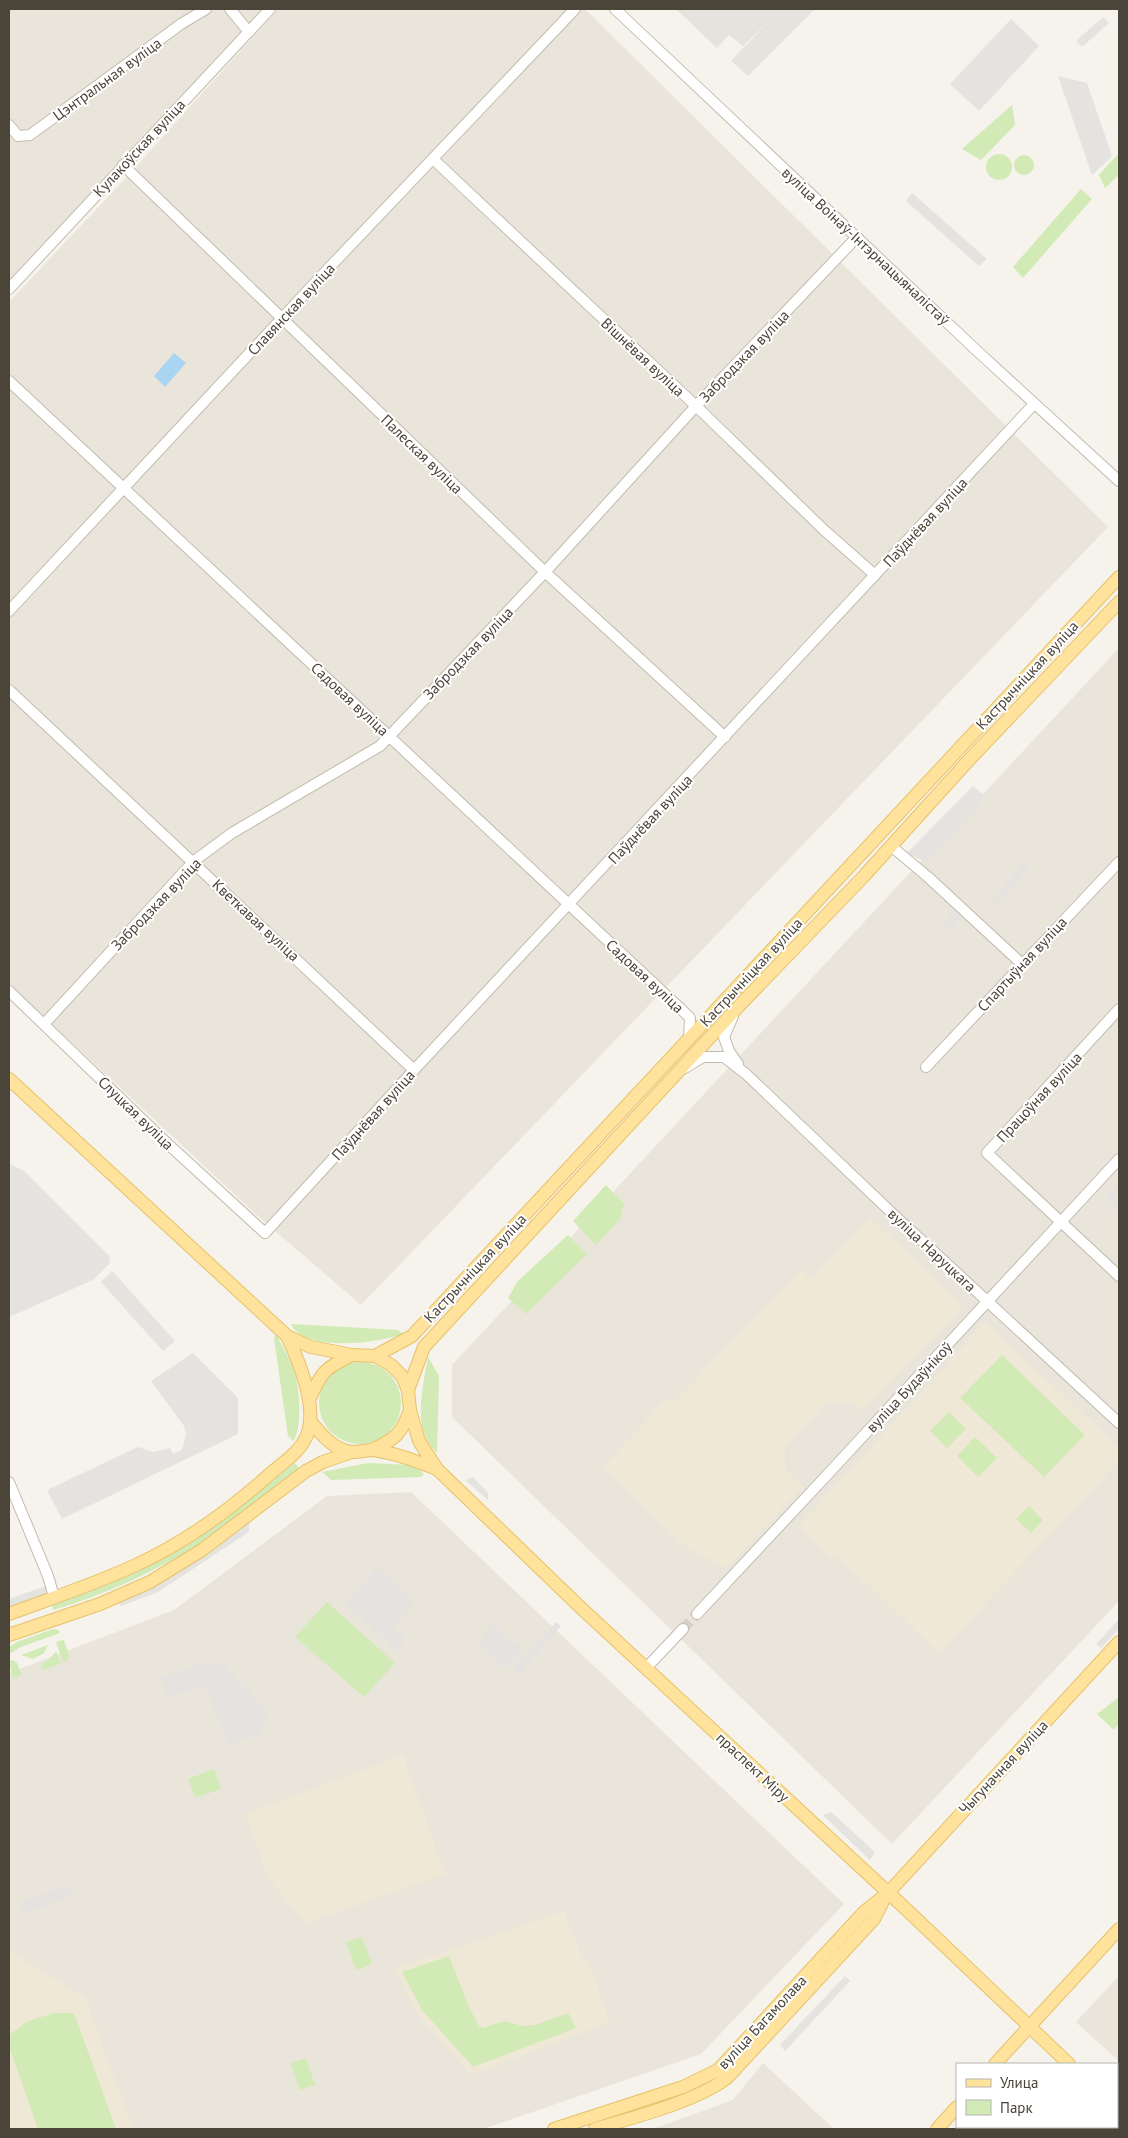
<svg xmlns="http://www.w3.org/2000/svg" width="1128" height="2138" viewBox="0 0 1128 2138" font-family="'PT Sans',sans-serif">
  <rect width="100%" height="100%" fill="#f6f3ec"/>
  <g fill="#eae5da">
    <path d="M9 9H266L9 282Z"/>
    <path d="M278 9H585L1108 527 361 1305 259 1217 9 984V302L123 181Z"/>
    <path d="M1119 648V1601L892 1844 452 1417V1365Z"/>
    <path d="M411 1492 844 1904 701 2054 483 2129H9V1673L174 1610 327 1496Z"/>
    <path d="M1119 1976V2061L1076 2022Z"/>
    <path d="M763 2063 834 2129H653L733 2100Z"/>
  </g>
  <path fill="#e6e2dd" d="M676 9H815L748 76 731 61 770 20 743 46 729 35 717 48Z"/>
  <g fill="#efe8d6">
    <path d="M870 1218 963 1306 863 1411 852 1402 826 1403 785 1446V1469L803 1487 726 1568 687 1548 604 1466 666 1400H676L801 1270 811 1280Z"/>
    <path d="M985 1322 1119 1448V1461L939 1653 839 1557 831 1558 799 1526Z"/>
    <path d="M403 1755 445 1874 306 1923 269 1879 245 1814Z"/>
    <path d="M564 1911 580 1953 589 1963 610 2022 471 2075 419 2016 394 1969Z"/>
    <path d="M9 1951 85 1998 133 2129H9Z"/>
  </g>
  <g fill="#d2eab5">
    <path d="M1012 105 1015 125 981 160 962 149Z"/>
    <circle cx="999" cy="167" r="13"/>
    <path d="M1117 155 1119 158V175L1105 188 1099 175Z"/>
    <circle cx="1024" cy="165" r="10"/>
    <path d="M1081 189 1092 199 1023 278 1013 267Z"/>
    <path d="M606 1185 624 1204 620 1219 596 1245 573 1221Z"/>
    <path d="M568 1235 587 1254 526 1314 508 1298 518 1281Z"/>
    <path d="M291 1324 398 1330 403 1334C378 1343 305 1353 291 1324Z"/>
    <path d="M276 1334C282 1346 291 1360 295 1373 299 1388 303 1429 293 1441L288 1436 274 1338Z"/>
    <path d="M1002 1355 1085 1435 1044 1477 960 1398Z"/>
    <path d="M428 1357 439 1376 437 1453C411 1428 423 1388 428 1357Z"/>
    <circle cx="360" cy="1403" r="41"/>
    <path d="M949 1412 966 1429 947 1448 930 1431Z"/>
    <path d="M975 1437 997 1458 978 1477 957 1456Z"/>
    <path d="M295 1463 299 1468C275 1487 252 1507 227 1525 176 1562 114 1592 53 1610L52 1606 126 1575 233 1512Z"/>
    <path d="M368 1463 413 1465 424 1474 421 1477 331 1480 322 1472Z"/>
    <path d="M1029 1506 1043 1520 1031 1533 1016 1519Z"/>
    <path d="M327 1602 395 1663 364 1697 295 1637Z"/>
    <path d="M53 1629 58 1630 60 1633 21 1647 9 1654V1647L17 1642Z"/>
    <path d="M64 1640 69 1656 67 1661 63 1662 56 1642Z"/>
    <path d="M48 1645 44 1653 33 1659 21 1655Z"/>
    <path d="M56 1651 60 1664 43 1670 41 1665 49 1660Z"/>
    <path d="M13 1660 17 1663 22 1675 13 1679 9 1662Z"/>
    <path d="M1119 1697V1724L1114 1730 1097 1714Z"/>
    <path d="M214 1769 221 1789 195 1798 188 1779Z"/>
    <path d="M362 1937 372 1964 356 1970 346 1942Z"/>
    <path d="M449 1956 469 2007 479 2026 483 2028 504 2021 522 2026 535 2025 568 2013 576 2028 473 2067 422 2010 402 1972Z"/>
    <path d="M54 2013H74L116 2129H38L9 2046V2035L28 2021Z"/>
    <path d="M306 2058 315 2085 300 2090 290 2063Z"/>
  </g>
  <g fill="#e5e3e0">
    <path d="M1103 17 1109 23 1082 47 1076 41Z"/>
    <path d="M1011 19 1039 46 979 111 950 84Z"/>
    <path d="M1058 76 1087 83 1112 156 1092 175Z"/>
    <path d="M912 193 987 259 979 266 906 201Z"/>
    <path d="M973 786 986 797 927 863 907 853Z"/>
    <path d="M1024 863 1029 867 997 904 992 899Z"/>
    <path d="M954 911 962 918 949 931 942 924Z"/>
    <path d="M9 1164 24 1171 110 1257 109 1264 93 1280 9 1317Z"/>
    <path d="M1119 1184V1211L1106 1199Z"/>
    <path d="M112 1271 175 1341 163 1351 101 1282Z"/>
    <path d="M193 1353 238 1398V1434L62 1519 47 1490 138 1447 153 1452 170 1448 173 1454 182 1450 186 1434 184 1426 151 1381Z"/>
    <path d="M473 1477 488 1493V1500L465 1480Z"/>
    <path d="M249 1520V1532L158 1592 121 1606 115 1600Z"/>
    <path d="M377 1568 415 1602 393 1626 407 1639 396 1651 345 1603Z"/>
    <path d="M46 1586 50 1596 9 1611V1599Z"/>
    <path d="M1119 1619V1629L1101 1648 1096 1644Z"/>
    <path d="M556 1622 561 1626 517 1676 513 1671Z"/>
    <path d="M494 1624 522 1649 507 1668 503 1669 477 1642Z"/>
    <path d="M205 1662 224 1664 259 1701 268 1720 260 1735 228 1745 206 1686 168 1696 160 1678Z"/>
    <path d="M831 1812 875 1852 870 1860 823 1815Z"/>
    <path d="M69 1884 73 1896 24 1914 19 1902Z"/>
    <path d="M845 1976 850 1981 785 2051 780 2045Z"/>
  </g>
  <path fill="#a9d4f2" d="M174 353 186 363 165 387 154 376Z"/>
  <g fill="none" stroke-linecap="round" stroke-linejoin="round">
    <path stroke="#d4d0c8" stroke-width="10" stroke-dasharray="10 5" stroke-linecap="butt" d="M683 1629 697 1614"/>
    <g stroke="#c2bbae" stroke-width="12">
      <g id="minor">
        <path d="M230 9 249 32"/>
        <path d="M615 9 975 349 1119 481"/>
        <path d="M9 125 18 136 30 135 181 24 206 9"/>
        <path d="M433 159 696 406 824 530 875 575"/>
        <path d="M123 165 545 572 725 737"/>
        <path d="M9 289 270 9"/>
        <path d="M9 381 683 1011 690 1018 689 1039"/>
        <path d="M9 611 326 271 575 9"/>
        <path d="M9 690 414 1070"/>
        <path d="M891 846 928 877 1022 964"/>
        <path d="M9 991 169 1145 265 1233 414 1070 1034 404"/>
        <path d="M1119 1009 987 1153 1119 1276"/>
        <path d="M733 1016 724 1037 729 1051 738 1064"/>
        <path d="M44 1024 194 861 232 833 380 746 545 572 696 406 857 237"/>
        <path d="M926 1067 1119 862"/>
        <path d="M685 1068 703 1057H724L746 1074 893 1214 1119 1423"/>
        <path d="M9 1482 48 1576 54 1597"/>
        <path d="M697 1614 828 1474 1119 1159"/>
        <path d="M647 1667 683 1629"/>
      </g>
    </g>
    <g stroke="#e6c16a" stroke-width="14">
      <g id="major">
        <path d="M9 1079 287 1336C299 1361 318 1407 307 1435 301 1451 284 1462 271 1473 231 1509 186 1542 136 1565 95 1584 52 1598 9 1614"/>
        <path d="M287 1336 311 1347 352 1355 375 1356 391 1365 402 1376 408 1390 410 1410 419 1441 437 1469 580 1607 908 1911 1069 2064"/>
        <path d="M375 1356 412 1336 1119 577"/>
        <path d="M408 1390 424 1347 737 1008 863 877 968 761 1119 602"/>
        <path d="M309 1400C322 1371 324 1369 352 1355"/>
        <path d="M310 1421C321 1434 334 1451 353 1452 360 1452 366 1450 373 1450 395 1453 416 1461 437 1469"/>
        <path d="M372 1450C395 1439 401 1435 410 1410"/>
        <path d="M9 1635 100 1604 150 1582 202 1550 306 1471 323 1462 352 1452"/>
        <path d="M995 2064 1119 1929"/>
        <path d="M1117 2109 1119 2111"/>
        <path d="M554 2129 683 2087 718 2070 864 1912 888 1893 1119 1642"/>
        <path d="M595 2129C634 2117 695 2102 727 2078L874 1919 885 1897"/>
        <path d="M937 2129 957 2107"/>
      </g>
    </g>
    <use href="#minor" stroke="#fff" stroke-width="10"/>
    <use href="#major" stroke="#ffe39c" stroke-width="12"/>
  </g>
  <g text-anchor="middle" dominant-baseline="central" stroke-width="4" stroke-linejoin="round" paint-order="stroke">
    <g font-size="15" fill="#4b4439" stroke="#fff">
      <text transform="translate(107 79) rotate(-36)">Цэнтральная вуліца</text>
      <text transform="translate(139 148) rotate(-47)">Кулакоўская вуліца</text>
      <text transform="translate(866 246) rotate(43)">вуліца Воінаў-Інтэрнацыяналістаў</text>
      <text transform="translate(291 309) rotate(-47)">Славянская вуліца</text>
      <text transform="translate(744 356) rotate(-46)">Забродзкая вуліца</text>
      <text transform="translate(643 357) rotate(43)">Вішнёвая вуліца</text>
      <text transform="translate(422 454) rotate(44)">Палеская вуліца</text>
      <text transform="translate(925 522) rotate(-47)">Паўднёвая вуліца</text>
      <text transform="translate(468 653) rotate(-46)">Забродзкая вуліца</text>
      <text transform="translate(1027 675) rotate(-47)">Кастрычніцкая вуліца</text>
      <text transform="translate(350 699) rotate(43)">Садовая вуліца</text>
      <text transform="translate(650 819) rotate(-47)">Паўднёвая вуліца</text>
      <text transform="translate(156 904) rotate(-46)">Забродзкая вуліца</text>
      <text transform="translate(256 920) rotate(43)">Кветкавая вуліца</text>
      <text transform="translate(1022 964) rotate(-47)">Спартыўная вуліца</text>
      <text transform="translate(751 972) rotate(-47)">Кастрычніцкая вуліца</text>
      <text transform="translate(645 976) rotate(43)">Садовая вуліца</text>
      <text transform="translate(1039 1097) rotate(-47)">Працоўная вуліца</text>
      <text transform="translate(136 1113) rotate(44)">Слуцкая вуліца</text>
      <text transform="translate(373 1115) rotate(-48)">Паўднёвая вуліца</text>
      <text transform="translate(932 1250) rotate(43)">вуліца Наруцкага</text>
      <text transform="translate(475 1268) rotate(-47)">Кастрычніцкая вуліца</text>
      <text transform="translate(909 1387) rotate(-47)">вуліца Будаўнікоў</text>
      <text transform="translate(753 1767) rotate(43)">праспект Міру</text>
      <text transform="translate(1003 1767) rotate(-47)">Чыгуначная вуліца</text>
      <text transform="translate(762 2022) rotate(-47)">вуліца Багамолава</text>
    </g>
  </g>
  <rect width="1128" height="2138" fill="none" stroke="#4b4439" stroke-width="20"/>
  <rect x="956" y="2063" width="162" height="65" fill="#ffffff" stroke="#b7b4b0"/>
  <rect x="966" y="2079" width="25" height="8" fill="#ffe39c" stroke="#b7b4b0"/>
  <text x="1000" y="2088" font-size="15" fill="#4b4439">Улица</text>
  <rect x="966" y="2100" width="25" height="15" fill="#d2eab5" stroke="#b7b4b0"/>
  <text x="1000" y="2113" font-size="15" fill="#4b4439">Парк</text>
</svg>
